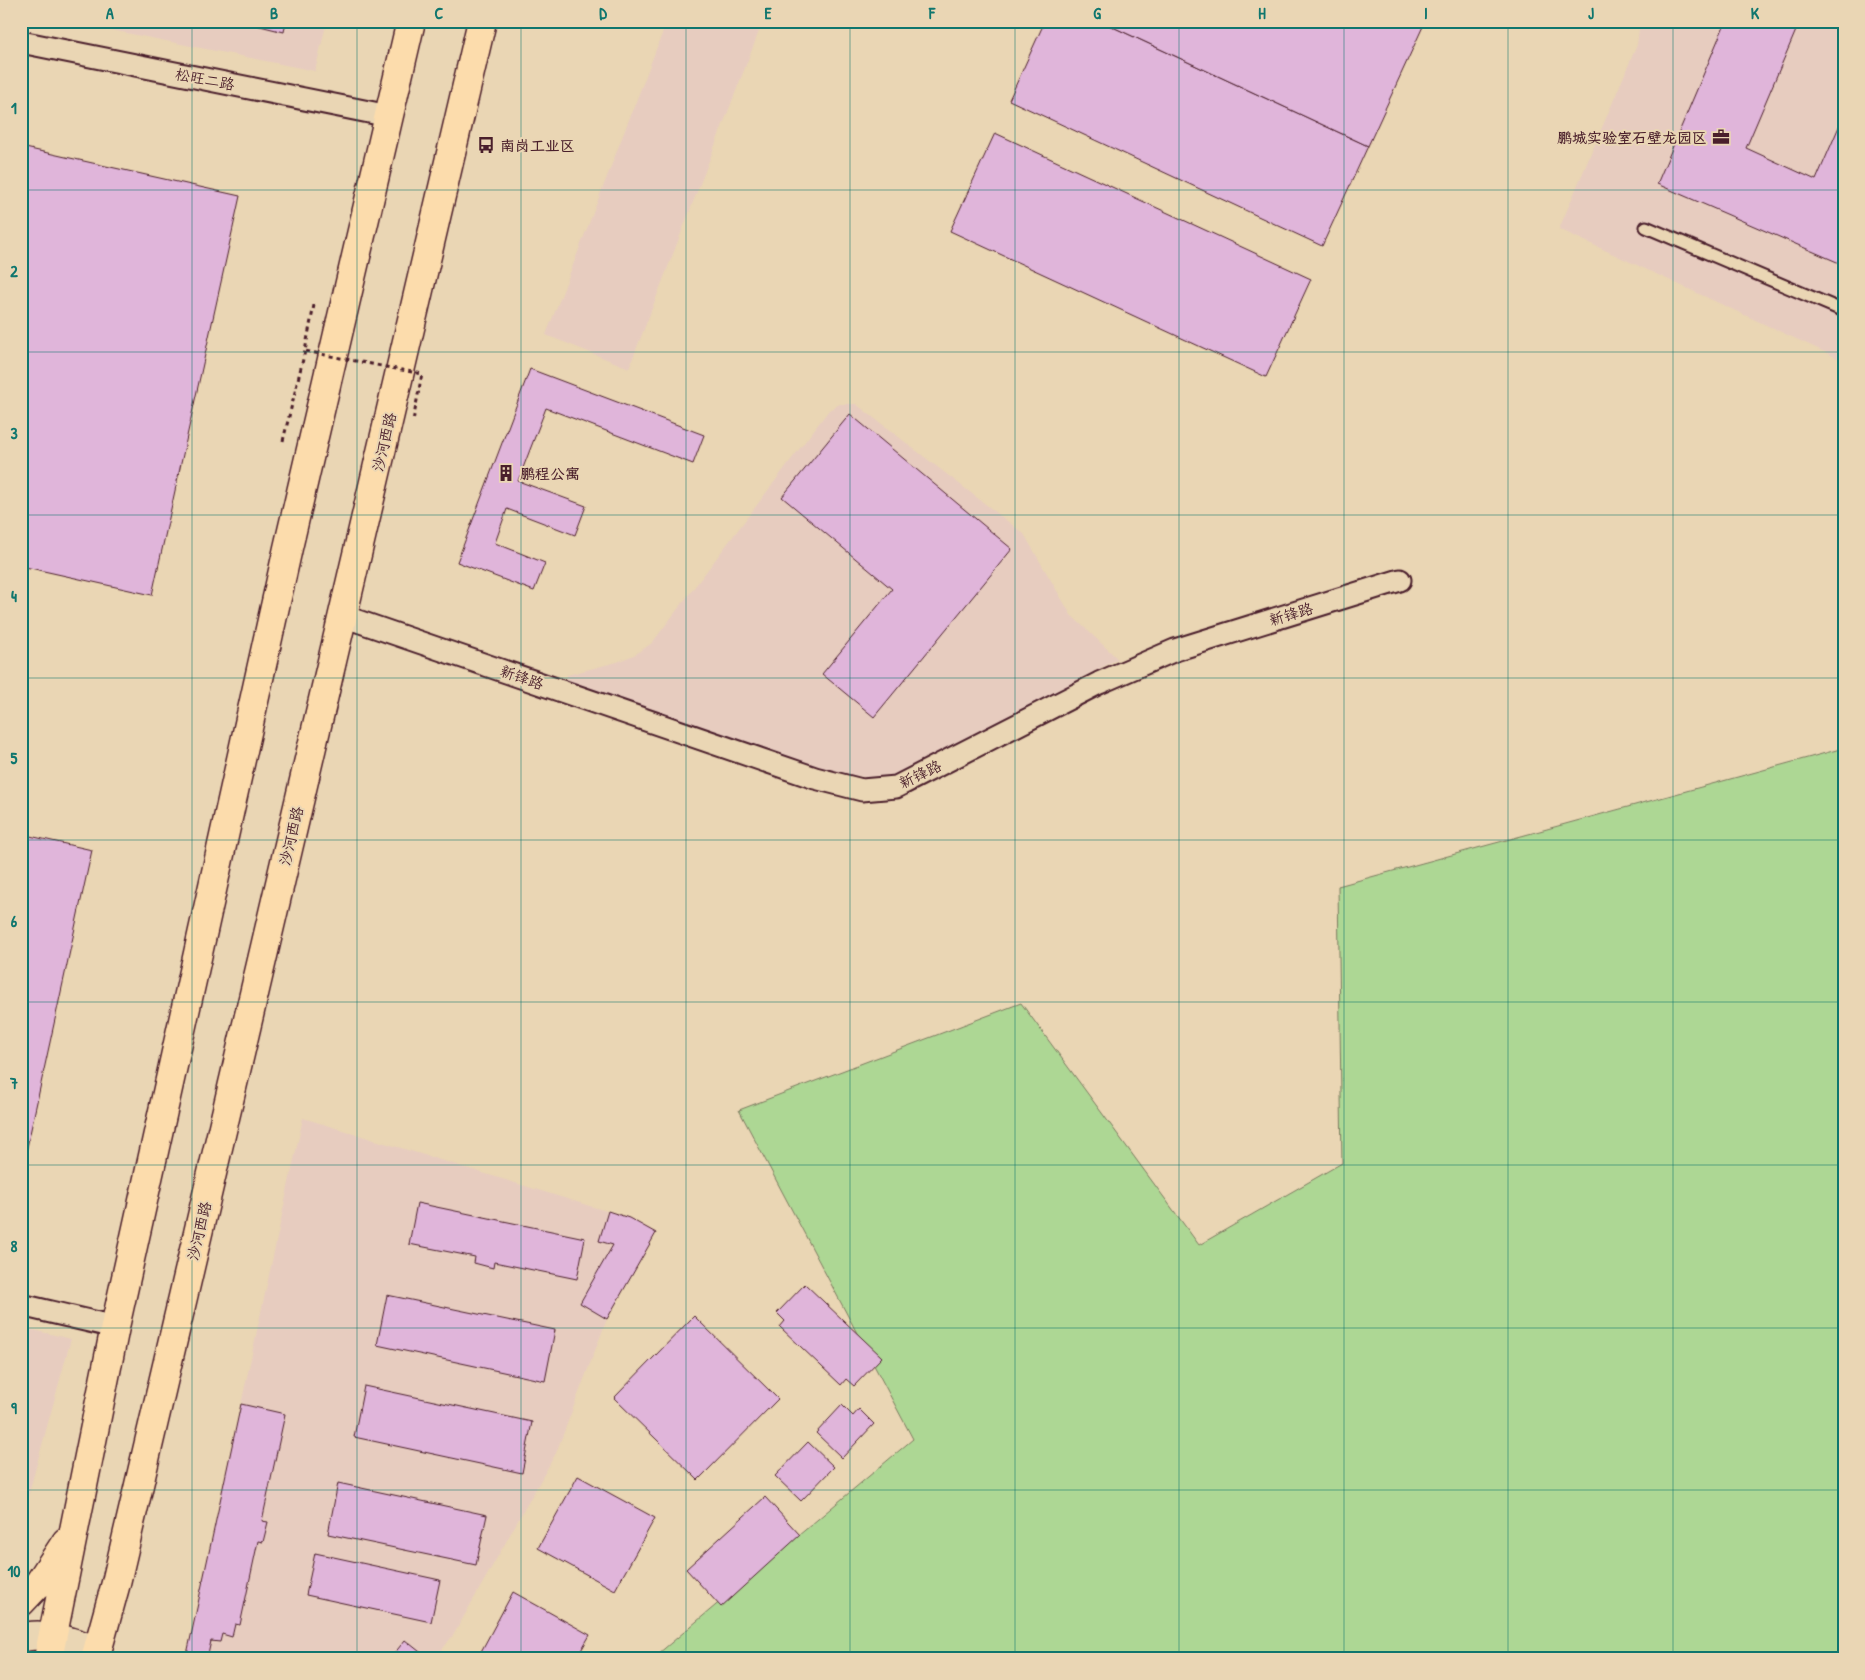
<svg xmlns="http://www.w3.org/2000/svg" width="1865" height="1680" viewBox="0 0 1865 1680" font-family="'Patrick Hand','LXGW WenKai TC',sans-serif">
  <rect width="100%" height="100%" fill="#ead6b4"/>
  <filter id="ink" filterUnits="userSpaceOnUse"><feTurbulence type="fractalNoise" baseFrequency=".02" numOctaves="2"/><feDisplacementMap in="SourceGraphic" scale="10" xChannelSelector="R" yChannelSelector="G"/><feConvolveMatrix kernelMatrix="1 2 1 2 8 2 1 2 1" color-interpolation-filters="sRGB"/></filter>
  <g filter="url(#ink)">
    <g fill="#e7ccbf">
      <path d="M66 21H327L315 71Z"/>
      <path d="M667 21H763L629 368 546 335Z"/>
      <path d="M1640 21H1844V361L1559 229 1637 45Z"/>
      <path d="M840 404H856L1024 534 1071 615 1118 659 895 775 870 778 843 774 737 743 567 685V675L617 662 636 654 652 643 829 410Z"/>
      <path d="M303 1118 629 1218 656 1233 607 1319 556 1453 454 1634 435 1659H186Z"/>
      <path d="M21 1327 71 1339 21 1522Z"/>
    </g>
    <path fill="#add794" stroke="#7c7b60" d="M1844 748V1659H652L913 1439 739 1110 1021 1003 1199 1245 1342 1163 1338 886Z"/>
    <g fill="#e0b5da" stroke="#4a1f2b">
      <path d="M240 21H286L284 32Z"/>
      <path d="M1045 21H1100L1368 146 1322 246 1009 100Z"/>
      <path d="M1100 21H1424L1425 22 1368 146Z"/>
      <path d="M1726 21H1800L1746 148 1816 180 1844 115V265L1657 184Z"/>
      <path d="M995 133 1311 279 1266 377 950 231Z"/>
      <path d="M21 147 240 196 152 595 21 566Z"/>
      <path d="M530 369 704 435 693 464 546 408 518 481 586 506 575 535 507 509 495 543 545 563 534 591 457 562Z"/>
      <path d="M850 414 1012 549 874 717 822 674 892 589 782 497Z"/>
      <path d="M21 834 92 850 21 1175Z"/>
      <path d="M417 1203 585 1238 577 1279 494 1262 493 1268 474 1263 475 1257 409 1244Z"/>
      <path d="M608 1211 629 1218 656 1233 607 1319 580 1303 613 1245 599 1241Z"/>
      <path d="M805 1284 882 1357 854 1386 846 1379 841 1385 780 1327 785 1321 777 1313Z"/>
      <path d="M387 1295 555 1330 545 1381 377 1345Z"/>
      <path d="M694 1316 778 1399 698 1480 614 1398Z"/>
      <path d="M364 1386 532 1422 522 1473 354 1437Z"/>
      <path d="M241 1404 285 1414 262 1521 268 1522 263 1542 258 1541 240 1625 235 1624 232 1637 222 1634 220 1642 211 1641 207 1659H186Z"/>
      <path d="M842 1405 853 1416 859 1409 874 1424 842 1458 816 1433Z"/>
      <path d="M808 1442 834 1467 801 1501 775 1476Z"/>
      <path d="M578 1476 655 1518 615 1590 538 1548Z"/>
      <path d="M338 1483 487 1515 476 1565 328 1534Z"/>
      <path d="M765 1497 800 1535 721 1607 686 1569Z"/>
      <path d="M315 1553 440 1580 431 1622 306 1595Z"/>
      <path d="M513 1592 590 1635 576 1659H477Z"/>
      <path d="M405 1640 429 1659H390Z"/>
    </g>
    <g fill="none" stroke-linecap="round" stroke-linejoin="round">
      <g stroke="#4a1f2b" stroke-width="15">
        <path id="service" d="M1646 227 1844 311"/>
      </g>
      <g stroke="#4a1f2b" stroke-width="25">
        <g id="minor">
          <path d="M21 42 389 116"/>
          <path d="M343 616 815 778 862 790 896 787 1099 683 1175 650 1400 580"/>
          <path d="M21 1305 115 1327"/>
        </g>
      </g>
      <g stroke="#4a1f2b" stroke-width="31">
        <path id="tertiary" d="M21 1638C45 1630 73 1643 97 1650"/>
      </g>
      <g stroke="#4a1f2b" stroke-width="31">
        <g id="primary">
          <path d="M21 1602 39 1583 66 1542"/>
          <path d="M48 1659 115 1327 288 548 411 21"/>
          <path d="M95 1659 116 1583 482 21"/>
        </g>
      </g>
      <path stroke="#4a1f2b" stroke-width="3" stroke-dasharray="4 4" stroke-linecap="butt" d="M283 441 305 351"/>
      <use href="#service" stroke="#ead6b4" stroke-width="11"/>
      <use href="#minor" stroke="#ead6b4" stroke-width="21"/>
      <use href="#tertiary" stroke="#ead6b4" stroke-width="28"/>
      <use href="#primary" stroke="#fcdcac" stroke-width="28"/>
      <path stroke="#4a1f2b" stroke-width="3" stroke-dasharray="4 4" stroke-linecap="butt" d="M314 305 305 351 422 374 413 421"/>
    </g>
  </g>
  <path fill="none" stroke="#0f766e" stroke-width="1" stroke-opacity="0.55" d="M192 21V1659M357 21V1659M521 21V1659M686 21V1659M850 21V1659M1015 21V1659M1179 21V1659M1344 21V1659M1508 21V1659M1673 21V1659M21 190H1844M21 352H1844M21 515H1844M21 678H1844M21 840H1844M21 1002H1844M21 1165H1844M21 1328H1844M21 1490H1844"/>
  <defs>
    <g id="office-bare" transform="scale(1.35)"><path d="M-6-3h4V-5.5h4V-3h4V5H-6ZM-1-4.5V-3h2v-1.5ZM-6 0V1H6V0Z" fill="#4a1f2b" stroke="#ead6b4" stroke-width="2.5" paint-order="stroke"/></g>
    <g id="bus-bare" transform="scale(1.35)"><path d="M-5-6H5V4H4V6H2V4H-2V6H-4V4H-5ZM-3.5-4V0h7V-4ZM-3.5 1.2v1.5H-2V1.2ZM2 1.2v1.5H3.5V1.2Z" fill="#4a1f2b" stroke="#ead6b4" stroke-width="2.5" paint-order="stroke"/></g>
    <g id="building-bare" transform="scale(1.35)"><path d="M-4-6H4V6H1V3H-1V6H-4ZM-2.5-4.3h1.7v1.8h-1.7ZM.8-4.3h1.7v1.8H.8ZM-2.5-1h1.7V.8h-1.7ZM.8-1h1.7V.8H.8Z" fill="#4a1f2b" stroke="#ead6b4" stroke-width="2.5" paint-order="stroke"/></g>
  </defs>
  <g fill-rule="evenodd">
    <use href="#office-bare" x="1721" y="137"/>
    <use href="#bus-bare" x="486" y="145"/>
    <use href="#building-bare" x="506" y="473"/>
  </g>
  <g text-anchor="middle" dominant-baseline="central" stroke-width="4" stroke-linejoin="round" paint-order="stroke">
    <g font-size="15" fill="#4a1f2b" stroke="#ead6b4">
      <text transform="translate(205 79) rotate(11)">松旺二路</text>
      <text transform="translate(384 442) rotate(-77)">沙河西路</text>
      <text transform="translate(1291 614) rotate(-17)">新锋路</text>
      <text transform="translate(522 677) rotate(19)">新锋路</text>
      <text transform="translate(920 774) rotate(-26)">新锋路</text>
      <text transform="translate(291 836) rotate(-77)">沙河西路</text>
      <text transform="translate(199 1231) rotate(-77)">沙河西路</text>
    </g>
    <g font-size="15" font-weight="bold" fill="#4a1f2b" stroke="#ead6b4" text-anchor="start">
      <text x="1707" y="137" text-anchor="end">鹏城实验室石壁龙园区</text>
      <text x="500" y="145">南岗工业区</text>
      <text x="520" y="473">鹏程公寓</text>
    </g>
  </g>
  <rect width="1865" height="1680" fill="none" stroke="#ead6b4" stroke-width="55"/>
  <rect x="28" y="28" width="1810" height="1624" fill="none" stroke="#0f766e" stroke-width="2"/>
  <g font-size="16" text-anchor="middle" font-weight="bold" fill="#0f766e">
    <text x="110" y="19">A</text>
    <text x="274" y="19">B</text>
    <text x="439" y="19">C</text>
    <text x="603" y="19">D</text>
    <text x="768" y="19">E</text>
    <text x="932" y="19">F</text>
    <text x="1097" y="19">G</text>
    <text x="1262" y="19">H</text>
    <text x="1426" y="19">I</text>
    <text x="1591" y="19">J</text>
    <text x="1755" y="19">K</text>
    <text x="14" y="114">1</text>
    <text x="14" y="277">2</text>
    <text x="14" y="439">3</text>
    <text x="14" y="602">4</text>
    <text x="14" y="764">5</text>
    <text x="14" y="927">6</text>
    <text x="14" y="1089">7</text>
    <text x="14" y="1252">8</text>
    <text x="14" y="1414">9</text>
    <text x="14" y="1577">10</text>
  </g>
</svg>
